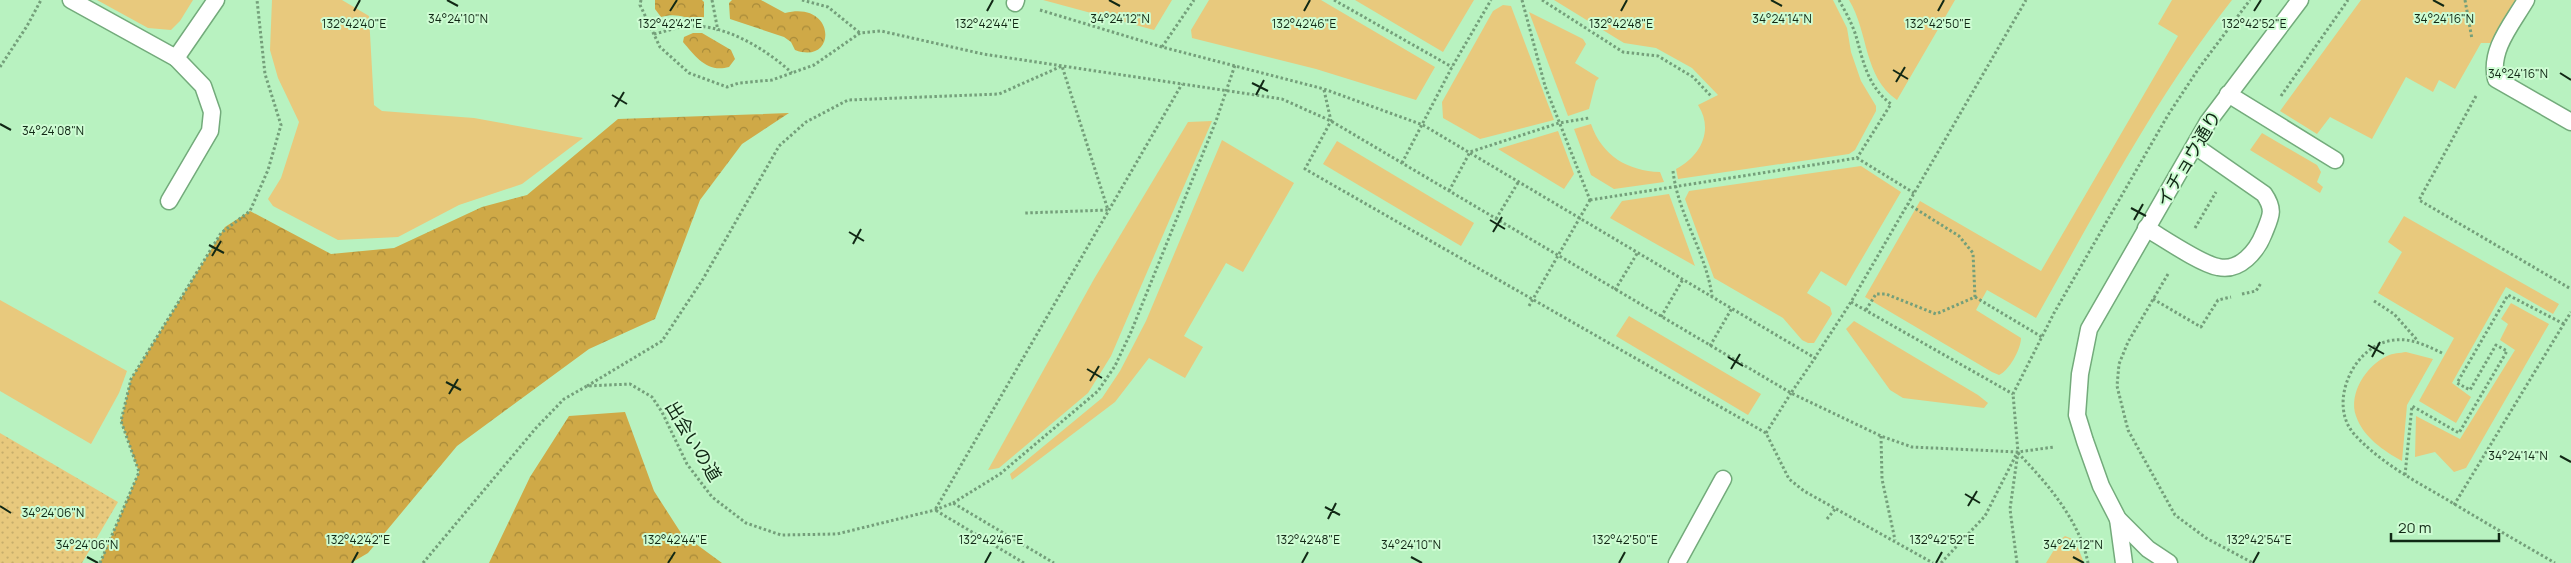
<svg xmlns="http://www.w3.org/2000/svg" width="2571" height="563" viewBox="0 0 2571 563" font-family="Manrope,'Noto Sans JP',sans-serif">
  <defs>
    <pattern id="forest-crowns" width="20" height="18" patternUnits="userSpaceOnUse" patternTransform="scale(1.25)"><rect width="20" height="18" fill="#cfa947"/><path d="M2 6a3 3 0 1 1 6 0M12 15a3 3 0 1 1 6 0" fill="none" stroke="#a78a3a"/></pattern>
    <pattern id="park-dots" width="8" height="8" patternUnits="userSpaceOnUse" patternTransform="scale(1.25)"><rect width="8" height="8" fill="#e8c97d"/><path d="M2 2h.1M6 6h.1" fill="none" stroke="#c6ad6b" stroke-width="1.8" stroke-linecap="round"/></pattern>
  </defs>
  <rect width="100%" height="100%" fill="#b8f2c0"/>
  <g fill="#e8c97d">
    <path d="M97 0H193L180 21 171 30 148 28Z"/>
    <path d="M272 0H342L369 16 374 105 382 111 474 118 583 138 522 184 459 205 398 237 338 240 273 206 268 199 281 178 299 122 278 78 270 50Z"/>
    <path d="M1043 0H1172L1154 30Z"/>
    <path d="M1209 0H1321L1435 67 1416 100 1316 69 1192 38 1191 30Z"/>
    <path d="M1355 0H1474L1443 52Z"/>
    <path d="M1554 0H1833L1847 28 1851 52 1861 81 1876 106V111L1855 150 1849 154 1678 179 1676 169C1701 156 1714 130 1698 105L1718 95 1692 68 1656 48 1624 43Z"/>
    <path d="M1849 0H1955L1897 100C1863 76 1869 33 1849 0Z"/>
    <path d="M2172 0H2232C2155 98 2097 210 2036 318L1987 290 1976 310 2021 338C2021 349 2009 371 1999 375L1992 372 1865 297 1920 201 2041 271 2178 36 2158 24Z"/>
    <path d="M2361 0H2516L2491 43H2481L2455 89 2439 80 2433 92 2406 77 2372 139 2330 117 2317 134 2280 111Z"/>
    <path d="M1503 5 1511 6 1554 120 1480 139 1443 118 1442 102 1493 11Z"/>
    <path d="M1529 12 1583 39 1586 44 1575 63 1599 78 1596 81 1589 109 1568 116Z"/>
    <path d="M1212 121 1111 356 1088 393 999 468 988 470 1094 279 1188 122Z"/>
    <path d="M1591 124C1602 156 1628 171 1660 172L1664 182 1614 189 1591 175 1574 129Z"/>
    <path d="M1558 131 1574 174 1564 189 1498 149Z"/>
    <path d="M2262 133 2317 165 2321 172 2317 182 2323 187 2320 193 2250 150Z"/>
    <path d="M1222 140 1294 183 1243 272 1226 263 1184 336 1203 347 1185 378 1149 358 1115 402 1012 480 1010 474 1102 398 1120 371 1146 321Z"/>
    <path d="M1337 141 1474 223 1461 246 1323 164Z"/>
    <path d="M1861 166 1901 192 1846 286 1821 271 1807 293 1830 307 1832 314 1814 343H1808L1802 340 1783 318 1714 278 1685 199 1689 191Z"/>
    <path d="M1669 194 1695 266 1610 218 1622 201Z"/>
    <path d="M2404 216 2559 304 2553 314 2506 287 2452 383 2471 397 2456 423 2419 401 2454 338 2378 293 2402 252 2388 242Z"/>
    <path d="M0 300 127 371 119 393 91 444 0 391Z"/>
    <path d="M2511 303 2549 324 2466 468 2454 472 2435 452 2415 457 2416 416 2460 439 2515 350 2500 340 2508 324 2501 319Z"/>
    <path d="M1629 316 1761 394 1748 415 1616 336Z"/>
    <path d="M1854 321 1978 395 1988 403 1984 408 1903 398 1890 390 1846 329Z"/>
    <path d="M2406 352 2433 359 2407 405 2402 461C2384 451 2363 437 2356 416 2348 393 2367 365 2387 356 2393 353 2400 353 2406 352Z"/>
    <path d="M2065 536 2075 540 2084 563H2046L2060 540Z"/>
  </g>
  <g fill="url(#forest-crowns)">
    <path d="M655 0H702L704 2V17C688 23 682 11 661 17L655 9Z"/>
    <path d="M732 0H761L785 13C837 0 837 66 795 50L791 42 784 37 730 19 729 3Z"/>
    <path d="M693 33H702L731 50 735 59 729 67C707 73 696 57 683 42L684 37Z"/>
    <path d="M789 113 742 144 700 200 655 319 589 349 457 446 368 553 351 563H100L139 472 121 421 131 379 225 227 250 211 331 254 394 248 482 207 527 195 618 119Z"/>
    <path d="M625 412 654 491 681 533 722 563H489L530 477 569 416Z"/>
  </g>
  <path fill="url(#park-dots)" d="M0 433 118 502 82 563H0Z"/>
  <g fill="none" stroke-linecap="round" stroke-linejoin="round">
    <g stroke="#73ab7b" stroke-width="19">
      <g id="service">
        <path d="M71 0 176 58 216 0"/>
        <path d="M2526 0C2512 24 2489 50 2496 79L2571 122"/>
        <path d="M1015 3 1016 0"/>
        <path d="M2228 94 2335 160"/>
        <path d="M169 201 210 131 212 112 203 86 176 58"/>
        <path d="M2146 228C2163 238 2201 264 2218 267 2240 272 2257 251 2264 233 2271 216 2275 210 2264 194L2195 146"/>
        <path d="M2118 519 2124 563"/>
        <path d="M1677 563 1723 479"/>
        <path d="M2169 563 2148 549 2118 519 2101 486 2085 441 2077 415 2080 374 2089 329 2208 122 2300 0"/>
      </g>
    </g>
    <g stroke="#749f7a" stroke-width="3" stroke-dasharray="2.5 2.5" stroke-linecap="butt">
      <path d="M641 0 640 5 660 47 689 73 727 87 739 83 772 80 814 65 860 33 881 31 983 54 1282 99 1331 121 1791 393 1881 436 1912 447 2018 452 2054 447"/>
      <path d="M712 0 718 31"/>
      <path d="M802 0 828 7 860 33"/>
      <path d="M1334 0 1452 67"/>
      <path d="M1522 0 1545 86 1590 200"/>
      <path d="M1542 0 1623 52 1658 56 1693 77 1711 96"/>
      <path d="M1839 0C1845 11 1852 23 1856 36 1863 61 1868 87 1891 104L1857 158"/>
      <path d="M2465 0 2472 39"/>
      <path d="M1040 10 1162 47 1324 89 1423 125 1815 358 1791 393"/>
      <path d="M654 34C663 32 672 29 681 27 719 20 765 48 792 73"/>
      <path d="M1162 47 1194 0"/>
      <path d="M0 67 27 26 41 0"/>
      <path d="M1324 90 1331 121 1305 169 1766 433 1789 479 1804 491 1933 563"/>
      <path d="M2281 96 2348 0"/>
      <path d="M2476 96 2419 200 2571 289"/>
      <path d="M1402 163 1452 67 1491 0"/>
      <path d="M1673 171C1678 215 1706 252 1712 296"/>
      <path d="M1449 191 1470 152 1559 123 1589 118"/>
      <path d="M1590 200 1857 158 1914 193"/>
      <path d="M1496 219 1519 181"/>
      <path d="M2195 228 2216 192"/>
      <path d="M2168 274 2128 342 2119 364 2117 386 2128 430 2175 515 2206 538 2253 563"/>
      <path d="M1615 290 1638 252"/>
      <path d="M2242 294 2256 291 2261 283"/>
      <path d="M1975 297 2042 337"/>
      <path d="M2153 299 2201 327 2218 300 2231 297"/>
      <path d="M2374 301 2394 314 2418 341"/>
      <path d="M1851 302 2013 394"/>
      <path d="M1529 306 1590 200"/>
      <path d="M1866 310 1876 294H1886L1936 314 1975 297 1973 253 1959 236 1908 204"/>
      <path d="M1661 317 1683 279"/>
      <path d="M1710 346 1732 308"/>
      <path d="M2442 353C2427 346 2412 338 2395 340 2354 343 2326 404 2355 435 2379 461 2411 479 2441 496 2479 519 2517 541 2555 563"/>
      <path d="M1814 359 1851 302 2026 0"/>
      <path d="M587 386 662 341 703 279 779 146 806 122 848 100 999 94 1062 66 1108 210 1025 213"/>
      <path d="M1766 433 1791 393"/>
      <path d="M1881 436 1882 479 1895 540"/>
      <path d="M2018 453C2047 483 2080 521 2088 563"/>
      <path d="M2405 475 2412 406 2459 433 2507 351 2496 345 2470 390 2457 383 2508 295 2564 324"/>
      <path d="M953 503 1000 474 1098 391 1115 366 1131 332 1216 121 1235 65"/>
      <path d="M2454 505 2571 312"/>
      <path d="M1827 519 1836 508"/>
      <path d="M100 563 139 472 121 421 131 379 221 233 250 211 268 170 281 125 265 74 257 0"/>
      <path d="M423 563 536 428 564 399 587 386 630 384 652 397 662 412 687 464 712 497 746 523 781 535 837 534 935 510 953 503 1054 563"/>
      <path d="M1024 563 935 510 1182 84"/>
      <path d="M1941 563 1985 516 2016 455"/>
      <path d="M2017 563 2010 509 2018 452 2013 394 2054 313 2168 115 2199 68 2250 0"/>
    </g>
    <use href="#service" stroke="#fff" stroke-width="16"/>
  </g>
  <path fill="none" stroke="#112815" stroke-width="2" d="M447 0 458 6M1109 0 1120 6M1771 0 1782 6M2433 0 2444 6M354 11 360 0M670 11 677 0M987 11 993 0M1304 11 1310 0M1621 11 1627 0M1938 11 1944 0M2254 11 2261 0M1893 70 1908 79M2560 73 2571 80M1896 82 1905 67M1252 83 1268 91M612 95 627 104M1256 95 1264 80M615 107 624 92M0 124 11 130M2131 208 2146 216M1490 220 1505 229M2134 220 2143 204M849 232 864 241M1493 232 1502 217M853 244 861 229M209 245 224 253M212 256 221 241M2368 345 2384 354M1728 357 1743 366M2372 357 2380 342M1087 369 1102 378M1731 369 1740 354M1090 381 1099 366M446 382 461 390M449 394 458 379M2560 456 2571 462M1965 494 1980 503M0 506 11 513M1968 506 1977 491M1325 507 1340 515M1328 519 1336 503M87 557 98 563M1411 557 1422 563M2073 557 2084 563M352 563 358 552M668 563 675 552M985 563 991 552M1302 563 1308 552M1619 563 1625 552M1936 563 1942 552M2253 563 2259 552"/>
  <g text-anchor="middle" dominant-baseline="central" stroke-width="4" stroke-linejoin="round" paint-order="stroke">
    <g font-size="18" fill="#112815" stroke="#cefcd3">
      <text transform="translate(2188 158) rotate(-59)">イチョウ通り</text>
      <text transform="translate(694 441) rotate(59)">出会いの道</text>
    </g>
  </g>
  <g font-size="12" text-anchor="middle" fill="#112815" stroke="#cefcd3" stroke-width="4" stroke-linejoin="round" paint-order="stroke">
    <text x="1782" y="23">34°24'14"N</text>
    <text x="458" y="23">34°24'10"N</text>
    <text x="1120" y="23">34°24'12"N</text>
    <text x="2444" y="23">34°24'16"N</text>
    <text x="354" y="28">132°42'40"E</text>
    <text x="670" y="28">132°42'42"E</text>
    <text x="2254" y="28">132°42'52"E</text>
    <text x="987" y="28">132°42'44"E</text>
    <text x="1304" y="28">132°42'46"E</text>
    <text x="1621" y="28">132°42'48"E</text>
    <text x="1938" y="28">132°42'50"E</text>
    <text x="2518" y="78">34°24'16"N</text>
    <text x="53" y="135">34°24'08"N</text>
    <text x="2518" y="460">34°24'14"N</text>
    <text x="53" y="517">34°24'06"N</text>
    <text x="358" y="544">132°42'42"E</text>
    <text x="675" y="544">132°42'44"E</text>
    <text x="991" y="544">132°42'46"E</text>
    <text x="1308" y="544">132°42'48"E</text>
    <text x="1625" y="544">132°42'50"E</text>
    <text x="1942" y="544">132°42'52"E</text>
    <text x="2259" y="544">132°42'54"E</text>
    <text x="87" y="549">34°24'06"N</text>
    <text x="1411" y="549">34°24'10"N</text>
    <text x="2073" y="549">34°24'12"N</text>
  </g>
  <path d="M2391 533v8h108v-8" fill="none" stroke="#112815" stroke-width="2.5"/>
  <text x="2398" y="533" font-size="15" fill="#112815" stroke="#cefcd3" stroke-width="4" paint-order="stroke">20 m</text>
</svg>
